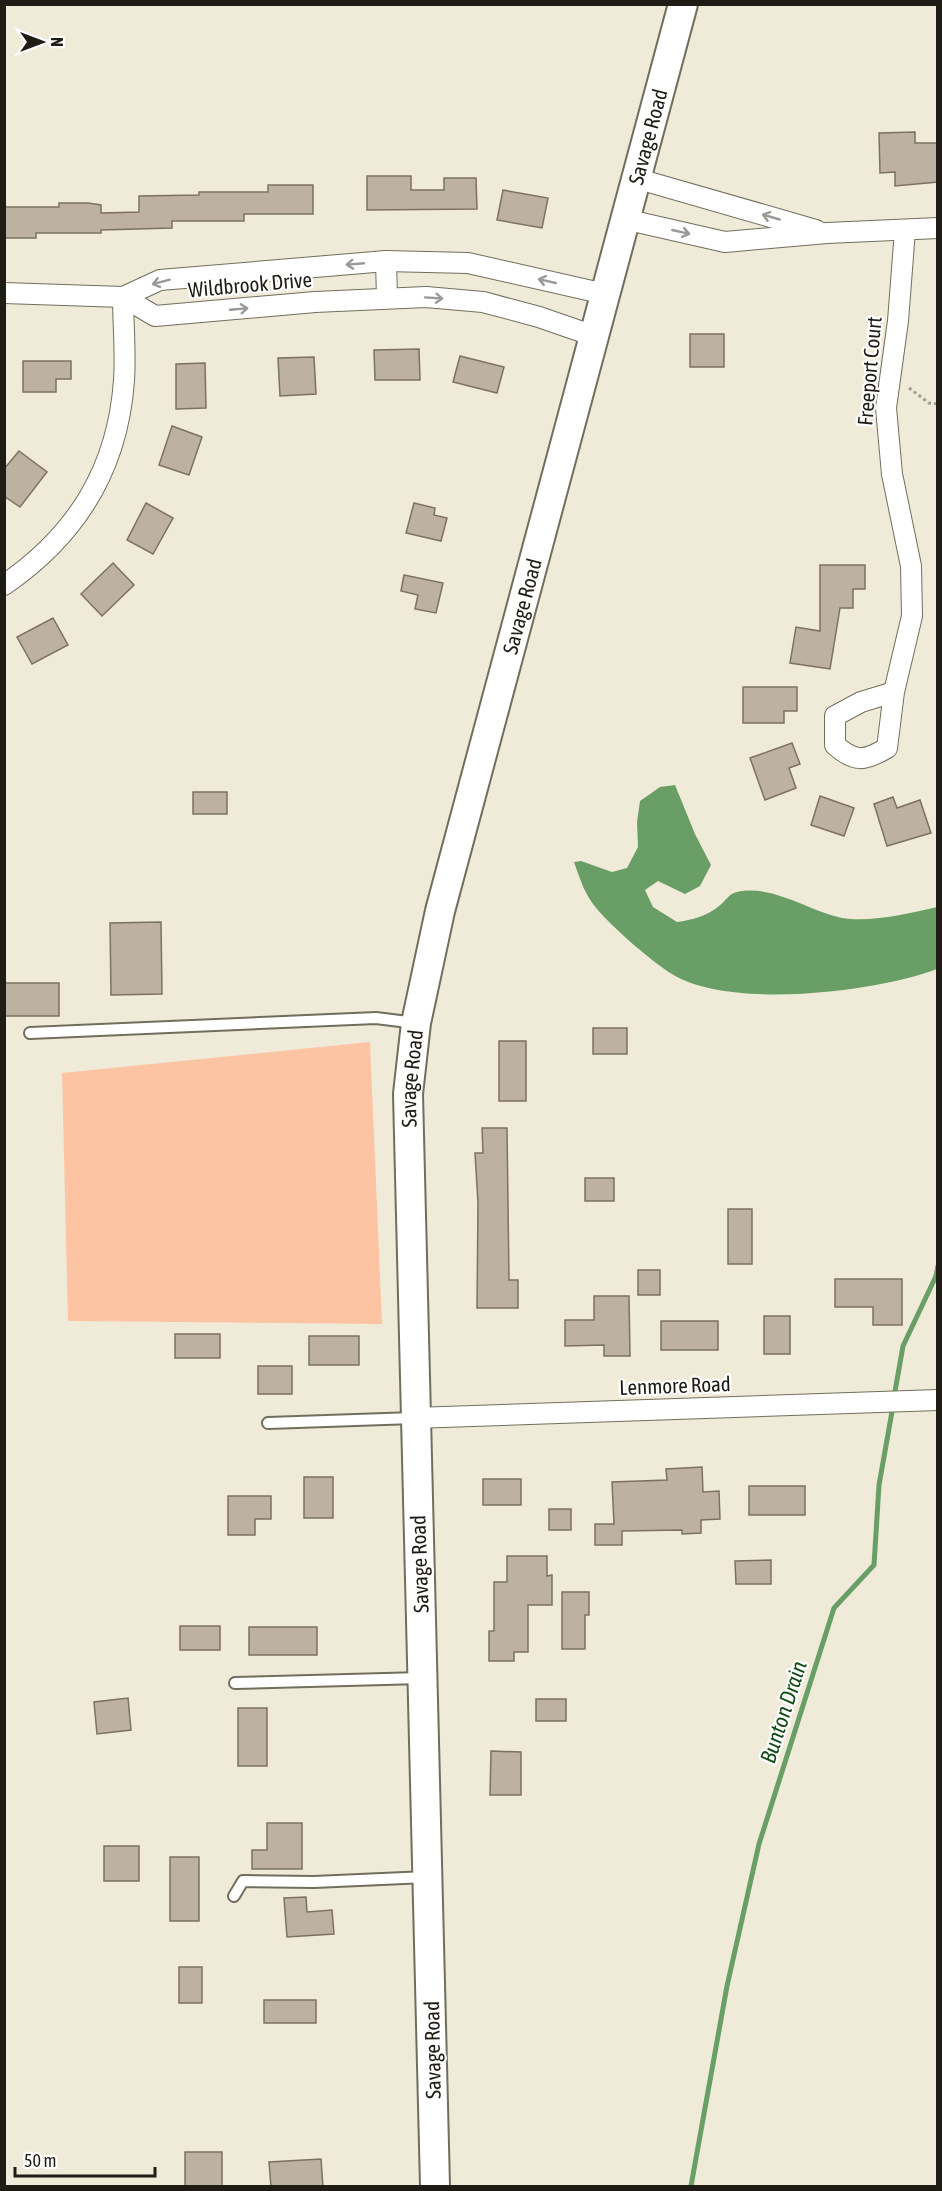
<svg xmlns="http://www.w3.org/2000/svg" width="942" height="2191" viewBox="0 0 942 2191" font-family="'Asap Condensed',sans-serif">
  <rect width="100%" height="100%" fill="#efebd8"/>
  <path fill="#fdc4a3" d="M370 1042 382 1324 68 1321 62 1073Z"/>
  <path fill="#699f67" d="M675 785 695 834 711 865 700 886 685 894 658 881 645 890 653 907 677 922C692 920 707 916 719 906 726 901 728 894 737 892 772 884 809 911 842 918 870 923 911 913 937 907V969C876 992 730 1010 672 974 652 962 607 923 593 904 584 892 579 876 574 862L581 861 612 872 627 868 638 847 637 822 640 801 660 787Z"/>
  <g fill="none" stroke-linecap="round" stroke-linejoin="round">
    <g stroke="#699f67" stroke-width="5">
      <path d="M894 1397 903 1346 936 1276 938 1266"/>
      <path d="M691 2186 727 1986 759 1844 834 1608 874 1565 879 1485 893 1406"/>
    </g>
  </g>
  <g fill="#bdb1a1" stroke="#7d7163" stroke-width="1.5">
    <path d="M915 132V143H938V182L895 186V172L880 173 879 133Z"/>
    <path d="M367 176H411V190H444V178H476L477 209 367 210Z"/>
    <path d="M268 185H313V214H244V221H172V228L101 230V233H36V238H4V207H59V203H88L101 205V213L139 212V196L199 195V192H268Z"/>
    <path d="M503 190 548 198 542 228 497 220Z"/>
    <rect x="690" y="334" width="34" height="33"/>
    <path d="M419 349 420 380H375L374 350Z"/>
    <path d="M460 356 504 367 497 393 453 382Z"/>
    <path d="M314 357 316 394 280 396 278 358Z"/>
    <path d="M23 361H71V379H56V392H23Z"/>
    <path d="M205 363 206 408 176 409V364Z"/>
    <path d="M172 426 202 437 189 475 159 465Z"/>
    <path d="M19 451 47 472 20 507 4 496V469Z"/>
    <path d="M146 503 173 518 153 554 127 540Z"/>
    <path d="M414 503 435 508 434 515 447 518 441 541 406 533Z"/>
    <path d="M113 563 134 585 102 616 81 594Z"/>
    <path d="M820 565H865V589H853V608H840L830 669 790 663 796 627 820 631Z"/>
    <path d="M404 575 443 583 436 613 415 609 418 595 401 591Z"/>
    <path d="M53 618 68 645 32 664 17 637Z"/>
    <path d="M743 687H797V711H784V723H743Z"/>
    <path d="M792 743 800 764 789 768 796 788 765 800 750 758Z"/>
    <rect x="193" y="792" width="34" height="22"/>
    <path d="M820 796 854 808 844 836 811 825Z"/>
    <path d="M893 797 897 808 920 800 931 833 887 846 874 804Z"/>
    <path d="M161 922 162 994 111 995 110 923Z"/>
    <rect x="4" y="983" width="55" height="33"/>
    <rect x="593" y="1028" width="34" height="26"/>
    <rect x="499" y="1041" width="27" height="60"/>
    <path d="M482 1128H507L509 1280H518V1308H477L478 1203 475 1153H483Z"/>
    <rect x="585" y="1178" width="29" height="23"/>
    <rect x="728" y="1209" width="24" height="55"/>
    <rect x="638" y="1270" width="22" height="25"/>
    <path d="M835 1279H902V1325H873V1307H835Z"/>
    <path d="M594 1296H629L630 1356H604V1345L565 1346V1320H594Z"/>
    <rect x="764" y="1316" width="26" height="38"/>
    <rect x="661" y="1321" width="57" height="29"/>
    <rect x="175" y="1334" width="45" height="24"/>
    <rect x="309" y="1336" width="50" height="29"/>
    <rect x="258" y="1366" width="34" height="28"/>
    <path d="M702 1467 703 1492 719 1491 720 1519 701 1520V1533L682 1534V1530L622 1531V1545H595V1524H614L612 1482 667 1480 666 1469Z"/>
    <rect x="304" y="1477" width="29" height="41"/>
    <rect x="483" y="1479" width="38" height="26"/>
    <rect x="749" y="1486" width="56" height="29"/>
    <path d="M228 1496H271V1519H255V1535H228Z"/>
    <rect x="549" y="1509" width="22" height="21"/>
    <path d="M507 1556H547V1576L552 1575V1605H528V1652H514V1661H489V1631H494V1582H507Z"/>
    <path d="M771 1560V1584H736L735 1561Z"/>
    <path d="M562 1592H589V1615H585V1649H562Z"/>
    <rect x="180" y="1626" width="40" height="24"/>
    <rect x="249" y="1627" width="68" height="28"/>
    <path d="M128 1698 131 1730 97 1734 94 1702Z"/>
    <rect x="536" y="1699" width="30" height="22"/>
    <rect x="238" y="1708" width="29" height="58"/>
    <path d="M491 1751 521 1752V1795H490Z"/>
    <path d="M267 1823H302V1869H252V1850H267Z"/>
    <rect x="104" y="1846" width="35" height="35"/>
    <rect x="170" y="1857" width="29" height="64"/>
    <path d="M306 1897 307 1912 332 1910 334 1934 287 1937 284 1898Z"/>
    <rect x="179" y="1967" width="23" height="36"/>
    <rect x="264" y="2000" width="52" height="23"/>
    <rect x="185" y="2152" width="37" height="34"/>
    <path d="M321 2159 323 2187H271L269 2162Z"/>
  </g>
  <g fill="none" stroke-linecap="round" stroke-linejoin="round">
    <g stroke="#726e5d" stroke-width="14">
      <g id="lane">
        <path d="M30 1033 376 1018 416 1023"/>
        <path d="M268 1423 414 1418"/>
        <path d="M235 1683 422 1678"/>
        <path d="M234 1896 243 1881 314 1882 427 1877"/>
      </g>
    </g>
    <g stroke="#726e5d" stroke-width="22">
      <g id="street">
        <path d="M635 178 816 230"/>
        <path d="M624 219 725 242 827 233 938 228"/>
        <path d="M386 261 387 298"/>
        <path d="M4 293 123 297 160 280 386 261 468 263 605 294"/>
        <path d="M123 297 155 316 315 302 426 297 483 302 539 317 594 336"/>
        <path d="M4 585C77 535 118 469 124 380 126 352 123 324 123 297"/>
        <path d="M894 692 887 748C865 761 855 763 835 745V716L861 702 894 692 912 616 911 566 892 474 886 408 898 321 905 230"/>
        <path d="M414 1418 938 1400"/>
      </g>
    </g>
    <g stroke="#726e5d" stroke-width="32">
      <g id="secondary">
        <path id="s1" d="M435 2186 408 1094 416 1023 440 911 683 4"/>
      </g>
    </g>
    <path stroke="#a29e90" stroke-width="3" stroke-dasharray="3 3" stroke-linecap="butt" d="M909 388 929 403 938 404"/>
    <use href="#lane" stroke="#fff" stroke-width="10"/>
    <use href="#street" stroke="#fff" stroke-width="20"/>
    <use href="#secondary" stroke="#fff" stroke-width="28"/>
  </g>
  <defs><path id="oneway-shaft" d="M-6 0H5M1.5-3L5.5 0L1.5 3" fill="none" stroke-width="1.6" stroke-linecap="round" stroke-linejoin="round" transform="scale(1.5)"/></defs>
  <g stroke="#9a9996">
    <use href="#oneway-shaft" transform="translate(771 217) rotate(-164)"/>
    <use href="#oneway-shaft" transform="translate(681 232) rotate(13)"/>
    <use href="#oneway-shaft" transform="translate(355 264) rotate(175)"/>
    <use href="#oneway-shaft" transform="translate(547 281) rotate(-167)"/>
    <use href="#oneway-shaft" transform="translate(161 282) rotate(165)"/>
    <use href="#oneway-shaft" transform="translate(434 298) rotate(4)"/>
    <use href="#oneway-shaft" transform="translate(239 309) rotate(-5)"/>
  </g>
  <g text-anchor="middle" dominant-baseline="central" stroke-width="4.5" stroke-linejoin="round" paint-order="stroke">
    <g font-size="21" fill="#1e1c15" stroke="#fff">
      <text stroke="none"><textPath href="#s1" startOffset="2080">Savage Road</textPath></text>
      <text transform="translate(250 284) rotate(-5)">Wildbrook Drive</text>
      <text transform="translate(869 371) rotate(-85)">Freeport Court</text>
      <text stroke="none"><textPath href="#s1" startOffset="1594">Savage Road</textPath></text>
      <text stroke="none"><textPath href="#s1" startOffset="1108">Savage Road</textPath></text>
      <text transform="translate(675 1385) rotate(-2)">Lenmore Road</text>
      <text transform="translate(419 1564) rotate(-92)">Savage Road</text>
      <text transform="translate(432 2050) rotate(-91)">Savage Road</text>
    </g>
    <g font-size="22" font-style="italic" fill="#124b13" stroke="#fff">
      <text transform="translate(783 1712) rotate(-72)">Bunton Drain</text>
    </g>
  </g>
  <rect width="942" height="2191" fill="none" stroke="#1e1c15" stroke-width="12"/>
  <g transform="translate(42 42) rotate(90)" stroke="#ffffff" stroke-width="4.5" paint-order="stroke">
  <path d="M0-4.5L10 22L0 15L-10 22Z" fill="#1e1c15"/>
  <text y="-9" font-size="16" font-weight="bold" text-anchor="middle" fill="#1e1c15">N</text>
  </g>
  <path d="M15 2167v9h140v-9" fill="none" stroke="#1e1c15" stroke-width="3"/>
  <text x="24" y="2167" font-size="18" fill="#1e1c15" stroke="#ffffff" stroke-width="4.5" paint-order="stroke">50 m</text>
</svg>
